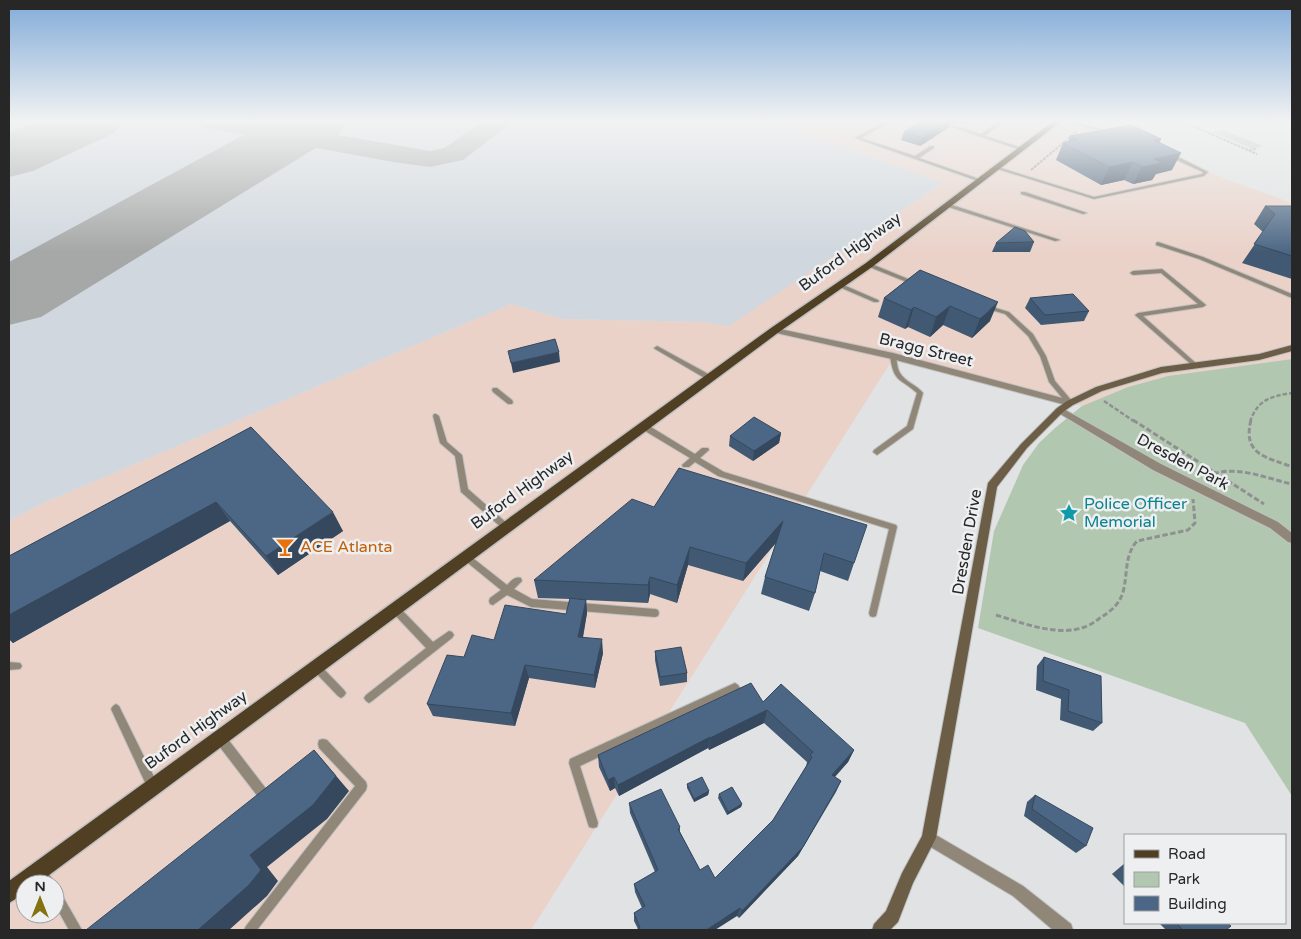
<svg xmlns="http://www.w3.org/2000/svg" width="1301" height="939" viewBox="0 0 1301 939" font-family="'Varela Round',sans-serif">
  <rect width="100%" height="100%" fill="#e0e2e3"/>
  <path fill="#ead2c9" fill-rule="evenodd" d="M766 120H1065L1292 203V359L1168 376 1128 387 1082 406 896 354 531 930H9V521L41 504 511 304 562 319 703 322 729 325 942 183ZM25 884H55V914H25Z"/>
  <path fill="#d0d7de" d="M9 120H766L942 183 729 326 703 322 562 319 511 304 41 504 9 521Z"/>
  <g fill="#b2c7b0">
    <path d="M1223 130 1263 146 1253 149 1213 132Z"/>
    <path d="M1292 359V796L1245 723 978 628 994 531 1023 465 1039 443 1055 428 1082 406 1128 387 1168 376Z"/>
  </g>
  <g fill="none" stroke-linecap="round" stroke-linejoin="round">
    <path fill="#a6a8a8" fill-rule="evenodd" d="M196 120H251L430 151 444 148 452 143 483 120H511L508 125 463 160 430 167 393 162 208 128 199 125Z"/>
    <g fill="#a6a8a8" fill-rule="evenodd">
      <path d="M38 120H123L114 133 33 171 9 177V133Z"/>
      <path d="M271 120H349L340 133 41 317 9 325V262Z"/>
    </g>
    <g stroke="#bfc0c1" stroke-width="2">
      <g id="lane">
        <path d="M888 120H894L861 138 915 156 930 146H934V148L919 158 982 180 978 181 855 138Z"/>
        <path d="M930 120H937L981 134 1001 120H1006L985 136 1025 149 1021 150Z"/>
        <path d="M1059 120H1067L1115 133 1113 134Z"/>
        <path d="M1168 154H1172L1208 172 1204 176 1094 199 994 168 998 167 1094 197 1202 174 1203 172 1168 156Z"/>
        <path d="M1021 192H1025L1087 213 1083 214 1021 194Z"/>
        <path d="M945 204H949L1060 240 1055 241 945 206Z"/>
        <path d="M1158 242 1203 257 1292 294V298L1199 259 1156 245V243Z"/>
        <path d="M869 263 918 283 919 284 918 285H914L867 266 866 265Z"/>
        <path d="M1162 269 1206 305 1203 307 1143 316 1198 365 1199 366 1198 367H1194L1135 315 1138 313 1198 304 1161 273 1133 275 1130 273 1133 271Z"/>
        <path d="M839 283 878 300 879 301 878 302H874L837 286 836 285Z"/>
        <path d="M986 305 1009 312 1033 334 1046 356 1055 381 1072 401 1073 403 1072 405H1068L1049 382 1040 356 1028 336 1005 314 984 308V306Z"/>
        <path d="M657 346 712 376 713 378 710 380H708L655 349 654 348Z"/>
        <path d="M893 354 896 356C897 362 897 368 900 373 905 382 917 385 923 393L913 429 877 455 873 452 874 450 907 426 917 393C899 377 894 383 890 356Z"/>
        <path d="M493 388H497L512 400 513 402 512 404H508L493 392 492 390Z"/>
        <path d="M434 414H436L439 416 447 442 462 455 468 489 509 525 510 527 509 529H503L461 492 455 456 440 443 433 416Z"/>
        <path d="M640 424H646L695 454 702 448H708L709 450 700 458 724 472 896 525 897 527 876 616 873 617 870 616 869 613 889 529 718 476 695 462 689 467H683L682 465 690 458 640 428 639 426Z"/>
        <path d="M466 554 469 555 507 585C511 581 515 576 521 578L522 581 514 589 532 599 655 609 658 610 659 613 658 616 655 617 531 607 507 595 493 605 490 604 489 601 490 598 501 590 463 559 462 557 463 555Z"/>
        <path d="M395 605 398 606 433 642 449 631 452 632 454 635 452 638 372 701 369 703 366 701 364 698 366 695 426 648 392 612 391 609 392 606Z"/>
        <path d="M9 662 20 663 22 666 20 669 9 670Z"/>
        <path d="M316 663 319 664 344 690 346 693 344 696 341 698 338 696 313 670 311 667 313 664Z"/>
        <path d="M735 683 738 685 740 688 738 691 580 766 598 823 597 827 593 828 589 827 569 763 570 759Z"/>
        <path d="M116 704 119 706 157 783 158 787 157 791 153 792 149 791 111 709 113 706Z"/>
        <path d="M220 733 224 734 267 790 268 794 267 798 263 799 259 798 216 742 215 738 216 734Z"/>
        <path d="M323 739 327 740 366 782 367 786 366 790 257 930H244L246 926 355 786 319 748 318 744 319 740Z"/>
        <path d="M41 865 45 867 55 884H42L35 871 37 867Z"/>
        <path d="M55 888 59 890 82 930H69L55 905Z"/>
      </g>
    </g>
    <g stroke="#bfc0c1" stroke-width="2">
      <g id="street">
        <path d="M772 328H775L893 353 1070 400 1075 403 1070 406 892 359 772 332Z"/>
        <path d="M1060 407 1161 464 1278 522 1292 533V543L1288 542 1270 528 1153 470 1057 412 1055 410Z"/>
        <path d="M929 831 1023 886 1071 924 1073 930H1053L1013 896 924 843 922 838 924 833Z"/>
      </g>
    </g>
    <g stroke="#bfc0c1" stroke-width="2">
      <path id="secondary" d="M1292 345V351L1259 360 1162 373 1102 391 1073 405 1063 412 1027 448 997 487 936 838 913 883 898 922 890 930H872L874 924 886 911 902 873 922 836 988 483 1021 444 1057 408 1067 401 1096 387 1161 367 1259 354Z"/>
    </g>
    <g stroke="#bfc0c1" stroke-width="3">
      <path id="primary" d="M1055 120H1063L872 267 779 332 37 884H25V893L9 903V881L771 328 866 263Z"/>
    </g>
    <g stroke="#8f9091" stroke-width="2" stroke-dasharray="3 1" stroke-linecap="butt">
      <path d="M1179 120 1257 154"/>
      <path d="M1249 150 1257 149"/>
      <path d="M1031 170 1076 132"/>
    </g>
    <g stroke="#8f9091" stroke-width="2.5" stroke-dasharray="4.5 2" stroke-linecap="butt">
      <path d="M1104 401 1135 422"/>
      <path d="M1250 422C1257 400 1271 396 1292 393"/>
    </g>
    <g stroke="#8f9091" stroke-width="3" stroke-dasharray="5.5 2.5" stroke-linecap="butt">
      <path d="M1133 420 1264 504"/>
      <path d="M1251 420C1242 455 1267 457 1292 467"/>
      <path d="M1206 477C1233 463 1264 478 1292 484"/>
      <path d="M996 615C1023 623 1060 638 1087 626 1092 624 1096 621 1100 618 1111 611 1119 605 1123 592 1128 574 1124 556 1137 541L1188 530 1195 523 1193 499"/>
    </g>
    <use href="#lane" fill="#918778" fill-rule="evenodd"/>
    <use href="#street" fill="#918778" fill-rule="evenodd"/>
    <use href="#secondary" fill="#6b5d46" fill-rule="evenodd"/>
    <use href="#primary" fill="#503f22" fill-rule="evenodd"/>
  </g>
  <g fill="#415972">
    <path d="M923 120H972L965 124 958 122 955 124 950 122 948 128 920 146 901 140 904 132Z"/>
    <path d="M1070 136 1159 143 1172 170 1156 174 1152 180 1133 184 1124 180 1101 185 1056 160 1063 143 1068 142Z"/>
    <path d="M1265 206H1292V279L1242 263 1263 232 1254 224Z"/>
    <path d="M1034 242 1030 252H992L996 243Z"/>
    <path d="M920 270 990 321 972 338 943 325 930 337 908 327 905 329 878 317 884 298Z"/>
    <path d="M1030 298 1089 311 1084 321 1041 325 1025 308Z"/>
    <path d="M251 427 343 531 278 575 230 521 13 643 9 639V556Z"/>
    <path d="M781 433 779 443 753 461 729 446 730 436Z"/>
    <path d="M679 468 854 563 848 581 820 571 815 593 809 611 761 594 765 577 776 543 743 581 688 565 677 603 650 594 648 603 586 600 587 613 583 638 603 653 595 688 529 678 515 726 433 716 427 704 464 657 566 614 570 599 538 598 534 580 654 507Z"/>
    <path d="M655 651 687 673V682L660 686 655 660Z"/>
    <path d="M1044 657 1102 723 1093 731 1060 720 1061 699 1036 690 1037 666Z"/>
    <path d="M763 702 854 750 848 762 835 777 841 781 836 792 798 856 739 918 737 916 638 929 634 921V913L642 908 635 892 634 884 655 872 630 813 629 803 680 827V832L700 870 715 878 773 820 806 767 807 762 764 723 709 750 708 748 619 796 615 788 610 791 599 767 598 755Z"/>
    <path d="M687 784 709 791 708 795 694 802 687 788Z"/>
    <path d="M719 794 742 804 741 807 727 815 718 798Z"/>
    <path d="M1035 795 1086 846 1076 853 1024 816 1027 802Z"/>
    <path d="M1125 863V887L1112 874Z"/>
    <path d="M1159 923H1227L1226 930H1166Z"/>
  </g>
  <g fill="#35485d">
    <path d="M951 120 948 128 920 146 922 138Z"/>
    <path d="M966 120H972L965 124Z"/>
    <path d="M1161 139 1153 156 1154 140Z"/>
    <path d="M1181 153 1172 170 1156 174 1152 180 1133 184 1142 167 1154 159Z"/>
    <path d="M1133 162 1124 180 1101 185 1109 167Z"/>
    <path d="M998 302 990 321 972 338 980 319Z"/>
    <path d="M950 306 943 325 930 337 936 317Z"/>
    <path d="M914 307 908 327 905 329 911 310Z"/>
    <path d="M559 352 560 362 513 373 511 363Z"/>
    <path d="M781 433 779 443 753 461 754 451Z"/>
    <path d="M216 502 230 521 13 643 9 639V615Z"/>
    <path d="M333 512 343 531 278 575 266 556Z"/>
    <path d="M783 521 779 539 743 581 746 563Z"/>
    <path d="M690 547 688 565 677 603V585Z"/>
    <path d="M650 577V594L648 603V585Z"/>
    <path d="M586 600 587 613 580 651 578 637Z"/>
    <path d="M602 639 603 653 595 688 594 675Z"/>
    <path d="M525 665 529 678 515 726 511 713Z"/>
    <path d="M767 710 764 723 709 750 710 738Z"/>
    <path d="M710 737 708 748 619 796 618 785Z"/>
    <path d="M314 750 349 791 327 819 267 867 278 881 267 896 229 930H198L250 855Z"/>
    <path d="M854 750 848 762 826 786 832 775Z"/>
    <path d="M614 777 615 788 610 791 608 780Z"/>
    <path d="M841 781 798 856 739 918 742 911Z"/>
    <path d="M709 791 708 795 694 802V799Z"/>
    <path d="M742 804 741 807 727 815 728 812Z"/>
    <path d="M740 908 737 916 715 930H706Z"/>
  </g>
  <g fill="#4c6785" stroke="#35485d">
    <path d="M923 120H950L922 138 904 132Z"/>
    <path d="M1131 125 1161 139 1154 140 1181 153 1154 159 1162 163 1142 167 1133 162 1109 167 1063 143 1078 140 1070 136Z"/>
    <path d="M1265 206H1292V256L1254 244 1275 214Z"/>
    <path d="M1015 227 1025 231 1034 242 996 243Z"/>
    <path d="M920 270 998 302 980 319 950 306 936 317 914 307 911 310 884 298Z"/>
    <path d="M1073 294 1089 311 1045 315 1030 298Z"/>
    <path d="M555 339 559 352 511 363 508 351Z"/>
    <path d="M754 417 781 433 754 451 730 436Z"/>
    <path d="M251 427 333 512 266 556 216 502 9 615V556Z"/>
    <path d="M679 468 867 525 854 563 824 553 815 593 765 577 783 521 746 563 690 547 677 585 650 577 648 585 534 580 632 499 654 507Z"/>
    <path d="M570 598 586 600 578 637 602 639 594 675 525 665 511 713 427 704 447 655 464 657 472 635 494 640 505 605 566 614Z"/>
    <path d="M681 647 687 673 660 677 655 651Z"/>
    <path d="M1044 657 1101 676 1102 723 1068 711 1069 690 1043 681Z"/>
    <path d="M751 683 763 702 781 684 854 750 832 775 841 781 803 847 742 911 740 908 706 930H636L640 928 634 913 645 906 634 884 658 870 629 803 661 789 680 827 678 829 700 870 708 865 715 878 773 820 812 757 810 755 813 752 767 710 710 738V737L618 785 614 777 608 780 598 755Z"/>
    <path d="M314 750 336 776 313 805 250 855 261 870 249 885 198 930H86Z"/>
    <path d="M702 777 709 791 694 799 687 784Z"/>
    <path d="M732 787 742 804 728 812 719 794Z"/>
    <path d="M1035 795 1093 828 1086 846 1032 809Z"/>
    <path d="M1176 923H1227L1231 926 1226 930H1183Z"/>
  </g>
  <linearGradient id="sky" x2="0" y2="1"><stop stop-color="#82abd8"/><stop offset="0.48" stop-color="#f1f2f2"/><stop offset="1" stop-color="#f1f2f2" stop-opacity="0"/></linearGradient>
  <rect width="1301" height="252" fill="url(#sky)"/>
  <defs>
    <g id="sight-bare" transform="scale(1.5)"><path d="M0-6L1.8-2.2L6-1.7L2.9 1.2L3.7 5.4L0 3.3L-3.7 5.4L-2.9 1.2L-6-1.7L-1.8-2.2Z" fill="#0f9aa8" stroke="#edeff1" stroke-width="2.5" paint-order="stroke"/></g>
    <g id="bar-bare" transform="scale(1.5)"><path d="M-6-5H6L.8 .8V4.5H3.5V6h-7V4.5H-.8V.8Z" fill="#e8710a" stroke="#edeff1" stroke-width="2.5" paint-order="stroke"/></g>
  </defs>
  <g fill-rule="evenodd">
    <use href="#sight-bare" x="1069" y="513"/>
    <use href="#bar-bare" x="285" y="547"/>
  </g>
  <g text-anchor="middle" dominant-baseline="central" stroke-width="5" stroke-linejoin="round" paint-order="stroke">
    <g font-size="16" fill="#272728" stroke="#edeff1">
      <text transform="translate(850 252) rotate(-36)">Buford Highway</text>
      <text transform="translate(926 350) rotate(14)">Bragg Street</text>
      <text transform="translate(1183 462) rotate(28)">Dresden Park</text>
      <text transform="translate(522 490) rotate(-36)">Buford Highway</text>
      <text transform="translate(967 542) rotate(-80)">Dresden Drive</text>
      <text transform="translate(196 730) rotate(-36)">Buford Highway</text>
    </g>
    <g font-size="16" fill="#0d838f" stroke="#edeff1" text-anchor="start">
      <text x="1084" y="504">Police Officer<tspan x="1084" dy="18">Memorial</tspan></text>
    </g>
    <g font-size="16" fill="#c56008" stroke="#edeff1" text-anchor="start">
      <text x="300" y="547">ACE Atlanta</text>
    </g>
  </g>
  <rect width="1301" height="939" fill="none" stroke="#272728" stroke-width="20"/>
  <rect x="1124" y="834" width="162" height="90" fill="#edeff1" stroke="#9e9fa1"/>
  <rect x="1134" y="850" width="25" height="8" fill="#503f22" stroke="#9e9fa1"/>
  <text x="1168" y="859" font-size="15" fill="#272728">Road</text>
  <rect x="1134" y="872" width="25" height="15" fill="#b2c7b0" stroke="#9e9fa1"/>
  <text x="1168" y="884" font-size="15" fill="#272728">Park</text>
  <rect x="1134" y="896" width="25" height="15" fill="#4c6785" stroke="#9e9fa1"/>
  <text x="1168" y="909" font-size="15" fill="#272728">Building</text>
  <g transform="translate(40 899)"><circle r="24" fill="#edeff1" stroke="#9e9fa1"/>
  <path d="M0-4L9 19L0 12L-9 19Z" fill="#847212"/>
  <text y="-8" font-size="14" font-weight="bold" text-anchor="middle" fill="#272728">N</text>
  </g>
</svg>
